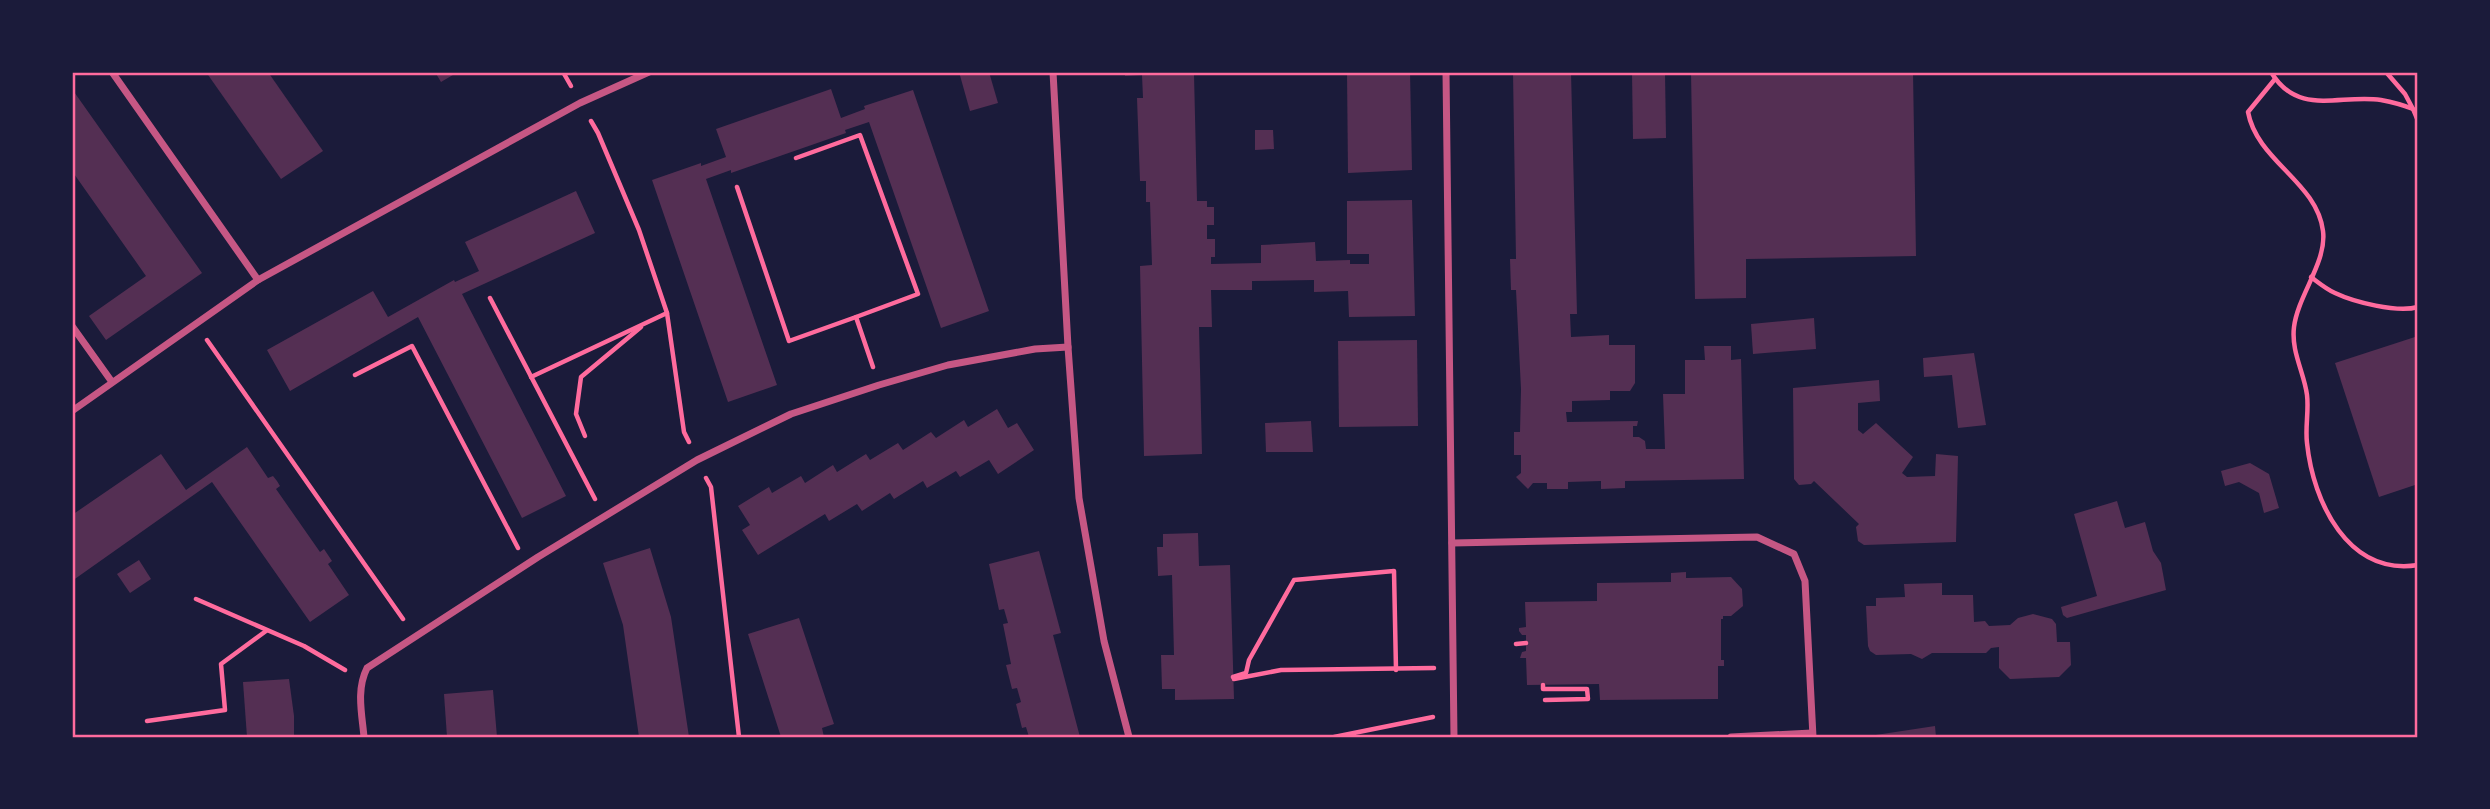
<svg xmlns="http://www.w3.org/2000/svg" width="2490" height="809" viewBox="0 0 2490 809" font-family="Helvetica,sans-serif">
  <rect width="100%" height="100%" fill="#1b1b3a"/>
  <g fill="#542f53">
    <path d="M206 72H268L323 151 281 179Z"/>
    <path d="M435 72H458L441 82Z"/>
    <path d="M959 72H989L998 103 970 111Z"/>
    <path d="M1125 72 1194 74 1197 201H1207V207H1214V225H1207V239H1215V257H1211V264L1261 263V245L1315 242 1316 261 1350 260V264H1369V254H1347V201L1412 200 1415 316 1349 317 1348 291 1314 292V280L1252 281V290H1211L1212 327H1199L1202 454 1144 456 1140 266 1152 265 1150 202H1146V181H1140L1137 98H1143L1142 75 1125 76Z"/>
    <path d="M1347 72H1410L1412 170 1348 173Z"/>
    <path d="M1513 72H1571L1577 314H1570L1571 337 1609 335V345H1635V383L1630 391H1610V400L1572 401V412H1566L1567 422 1638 421 1637 426H1633V437H1639L1645 441 1646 449H1665L1663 394H1685V360H1705L1704 346H1731V360L1741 359 1744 479 1625 481V488L1601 489V481L1568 482V489H1547V483H1533L1528 489 1516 477 1521 473V455H1514V432H1520L1521 389 1516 290H1511L1510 259H1516Z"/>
    <path d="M1632 72H1665L1666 138 1633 139Z"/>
    <path d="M1691 72H1913L1916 256 1746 259V298L1695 299Z"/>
    <path d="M72 89 202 273 106 340 89 316 146 276 72 171Z"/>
    <path d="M831 89 841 118 865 109 864 106 913 90 989 311 941 328 869 122 845 130 846 133 731 173V170L706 179 777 385 728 402 652 180 701 163V166L726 157 716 129Z"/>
    <path d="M1255 130H1273L1274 149 1255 150Z"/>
    <path d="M576 191 595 233 462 294 566 496 522 518 418 317 290 391 267 350 373 291 388 317 454 280 455 282 479 271 465 242Z"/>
    <path d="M1814 318 1816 349 1753 354 1751 324Z"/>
    <path d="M2418 336V484L2379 497 2335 363Z"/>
    <path d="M1417 340 1418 426 1339 427 1338 341Z"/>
    <path d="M1974 353 1986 425 1958 428 1952 375 1924 377 1923 358Z"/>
    <path d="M1879 380 1880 401 1858 403V430L1863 434 1876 423 1913 457 1902 473 1907 477 1935 476 1936 454 1958 456 1956 542 1864 545 1858 541 1856 527 1859 524 1814 481 1811 484 1799 485 1794 479 1793 388Z"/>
    <path d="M997 409 1008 428 1017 423 1034 450 998 474 989 460 960 477 956 471 927 488 923 481 894 499 890 493 862 511 857 504 829 521 825 514 758 555 742 530 750 525 738 506 769 487 772 493 801 476 805 483 833 465 837 472 866 454 870 460 898 443 903 450 931 432 936 438 964 420 968 427Z"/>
    <path d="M1311 421 1313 452H1266L1265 423Z"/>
    <path d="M247 447 268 478 273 476 277 481 280 486 276 489 320 552 324 549 332 561 328 564 349 595 310 622 212 482 72 581V515L161 454 186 490Z"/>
    <path d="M2250 463 2269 474 2279 508 2264 513 2259 493 2239 482 2225 486 2221 471Z"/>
    <path d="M2117 501 2125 528 2145 522 2153 551 2161 563 2166 590 2067 618 2063 615 2061 607 2097 596 2074 514Z"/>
    <path d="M1198 533 1199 566 1230 565 1234 699 1175 700V689H1162L1161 655H1174L1172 575 1158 576 1157 547H1163V534Z"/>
    <path d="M650 548 671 617 689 737H639L623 625 603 563Z"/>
    <path d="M1039 551 1061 633 1053 635 1080 737H1029L1026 727 1022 728 1016 704 1021 702 1017 688 1012 689 1006 665 1011 664 1003 624 1008 623 1004 609 999 610 989 564Z"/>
    <path d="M139 560 151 579 130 593 117 574Z"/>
    <path d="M1686 572V578L1731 577 1742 589 1743 606 1731 616H1723V619H1721V660H1724V666H1718V699L1600 700 1599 684 1527 685 1526 658H1520L1522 652 1526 651V635H1522L1519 631V628L1526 627 1525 602 1597 601V583L1671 582V573Z"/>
    <path d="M1942 583V595H1973L1974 622 1985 621 1989 626 2010 625 2018 618 2033 614 2052 619 2056 624 2057 642H2070L2071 665 2059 677 2010 679 1999 668V647L1991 648 1986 653H1932L1922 659 1911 654 1876 655 1870 651 1868 646 1866 606H1876V598L1905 597 1904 584Z"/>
    <path d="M799 618 834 724 822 728 824 737H781L748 634Z"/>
    <path d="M289 679 294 716V737H247L243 682Z"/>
    <path d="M493 690 497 737H447L444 694Z"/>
    <path d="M1935 726 1936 737H1869V736Z"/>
  </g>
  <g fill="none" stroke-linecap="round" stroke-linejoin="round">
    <g stroke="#ff6b9d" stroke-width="4.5">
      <path d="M563 72 571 86"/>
      <path d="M2271 72C2298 117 2339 94 2381 100 2392 102 2403 105 2413 109L2418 121"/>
      <path d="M2386 72 2405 94 2413 109"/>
      <path d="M2275 79 2248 112C2257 161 2317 182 2323 231 2327 262 2298 295 2294 327 2291 352 2304 372 2307 395 2309 411 2305 427 2307 443 2313 502 2348 576 2418 565"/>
      <path d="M591 121 598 133 639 230 667 313 684 432 689 442"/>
      <path d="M796 158 860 135 918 294 856 317 873 367"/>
      <path d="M737 187 789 341 856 317"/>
      <path d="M2311 277C2319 283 2326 289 2335 293 2354 302 2397 313 2418 307"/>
      <path d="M490 298 595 499"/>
      <path d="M207 340 403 619"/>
      <path d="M355 375 412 346 518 548"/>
      <path d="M531 377 667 313"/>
      <path d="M585 436 576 414 581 377 641 327"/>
      <path d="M706 478 711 487 739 737"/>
      <path d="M196 599 304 646 345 670"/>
      <path d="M1516 644 1526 643"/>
      <path d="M1233 677 1246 673 1249 660 1294 580 1394 571 1396 670"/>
      <path d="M1234 679 1281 670 1434 668"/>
      <path d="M1543 685V689H1587L1588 699 1545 700"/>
      <path d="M147 721 225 710 221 664 266 631"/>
      <path d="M1334 737 1433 717"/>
    </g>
    <g stroke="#c65784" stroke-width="7">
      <path d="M112 72 258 280"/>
      <path d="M1053 72 1068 347 1079 498 1104 641 1129 737"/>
      <path d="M1446 72 1454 737"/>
      <path d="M72 326 112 382"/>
      <path d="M72 411 258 280 580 103 649 72"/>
      <path d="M1452 543 1757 537 1794 554 1805 581 1813 737"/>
      <path d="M364 737C362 714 356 690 367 668L538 557 697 460 791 414 879 385 948 365 1035 349 1068 347"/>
      <path d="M1731 737 1812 733"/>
    </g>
  </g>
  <rect width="2490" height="809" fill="none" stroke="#1b1b3a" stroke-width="147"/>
  <rect x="74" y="74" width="2342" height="662" fill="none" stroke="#ff6b9d" stroke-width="2.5"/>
</svg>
